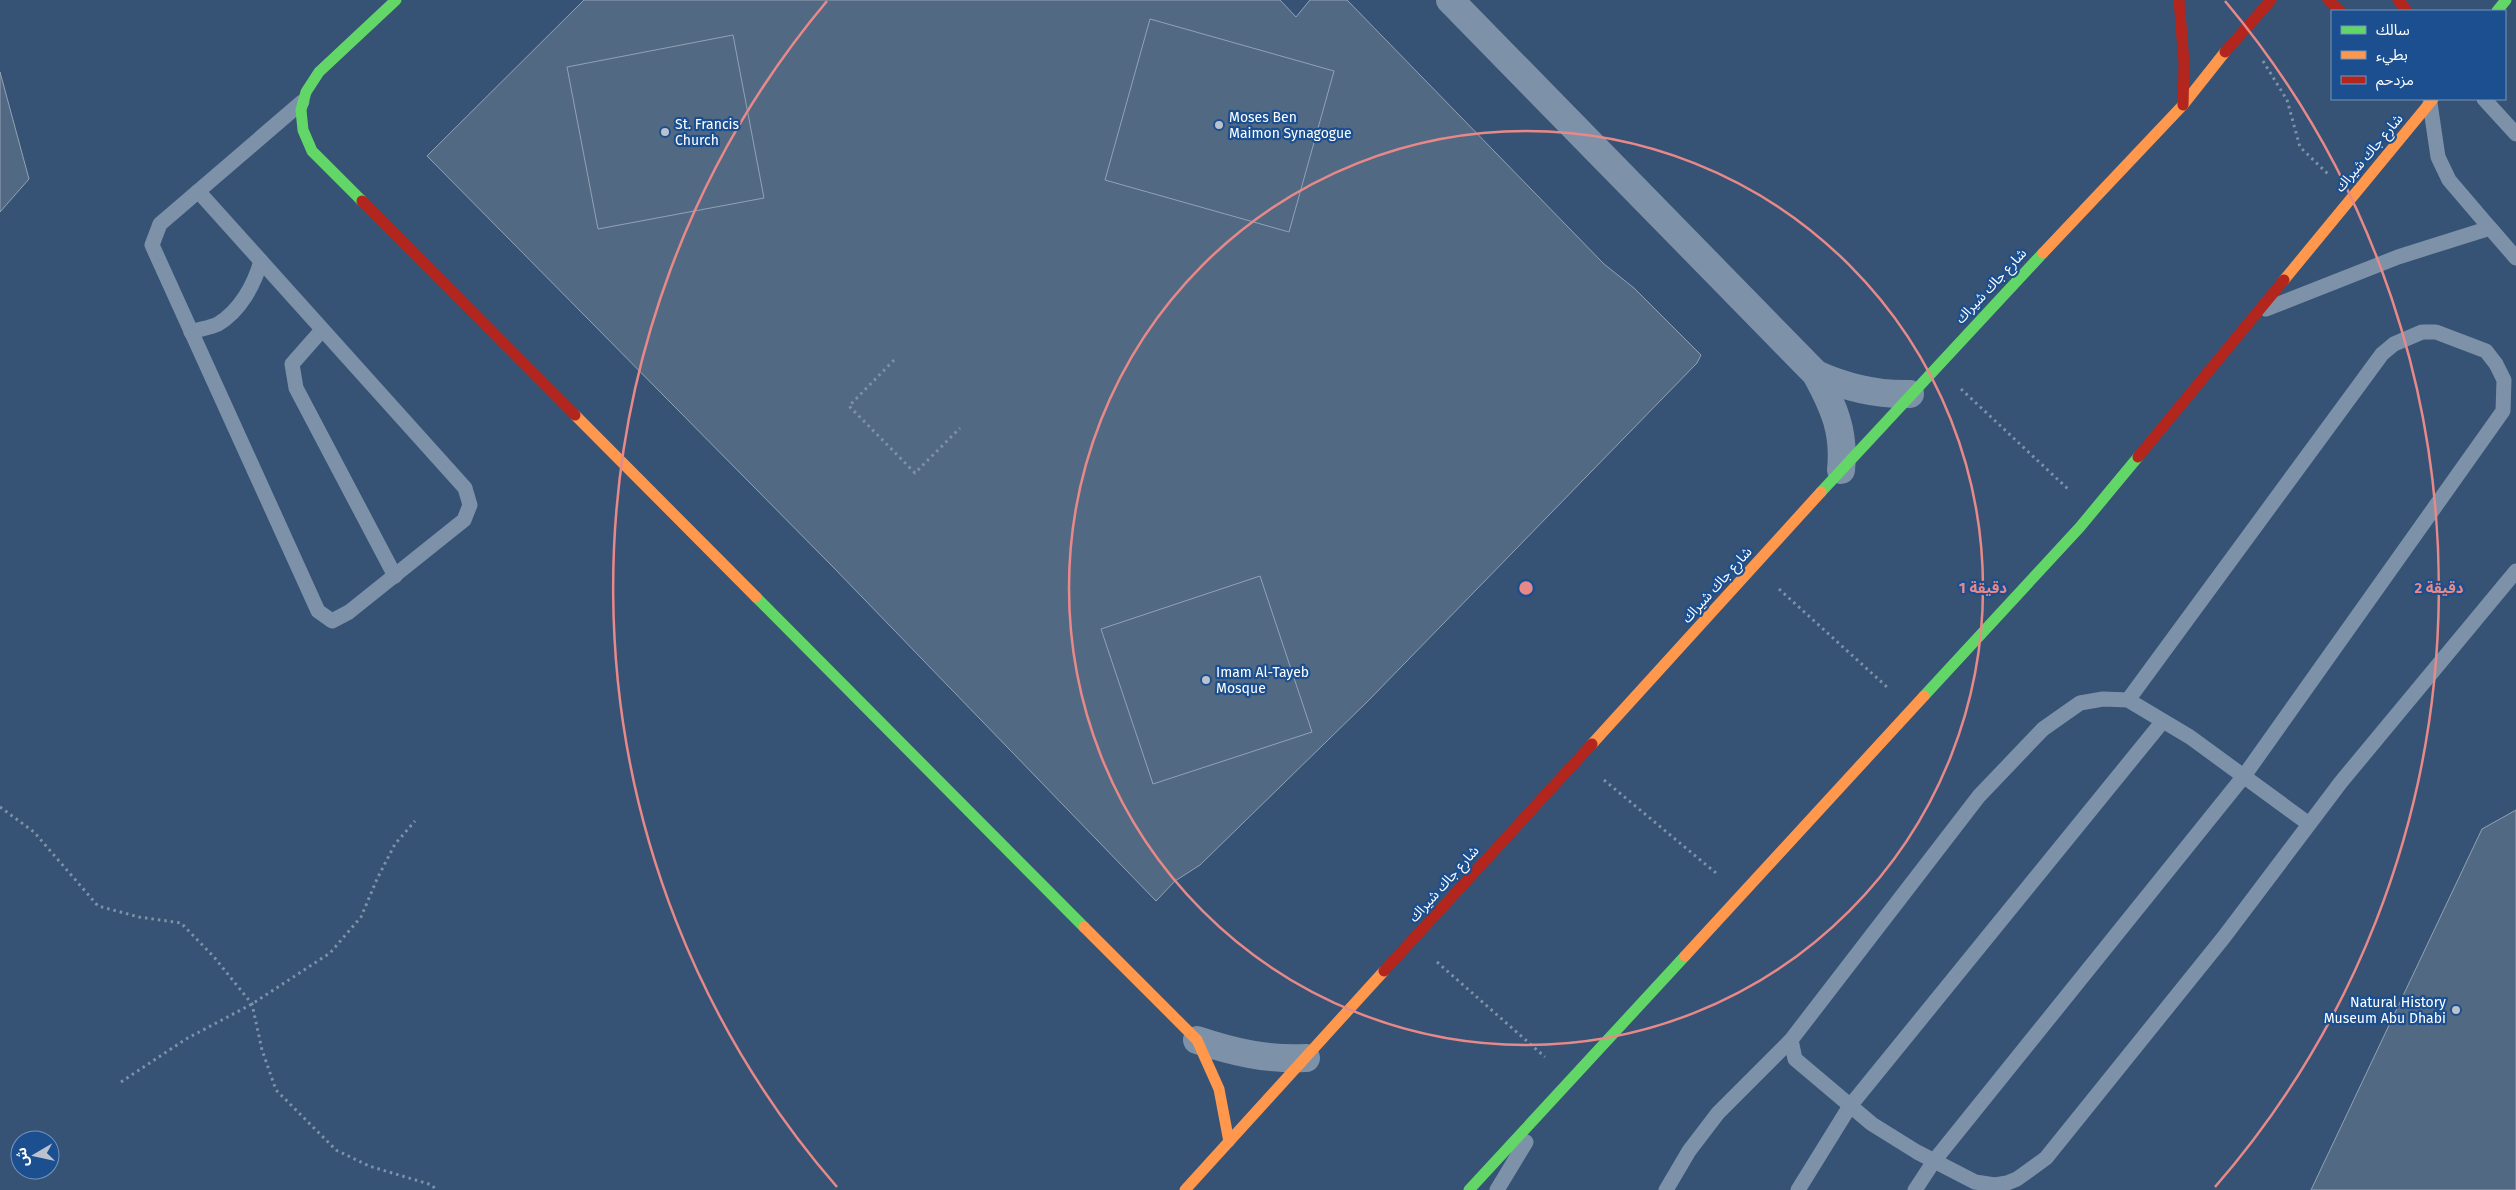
<svg xmlns="http://www.w3.org/2000/svg" width="2516" height="1190" viewBox="0 0 2516 1190" font-family="'Fira Sans','Noto Sans Arabic',sans-serif">
  <rect width="100%" height="100%" fill="#365274"/>
  <g fill="#526984" stroke="#92a2b6">
    <path d="M584 0H1280L1296 17 1310 0H1347L1604 264 1634 288 1701 355 1697 363 1368 701 1200 865 1175 881 1156 901 834 568 427 156Z"/>
    <path d="M1150 19 1334 71 1289 232 1105 180Z"/>
    <path d="M733 35 764 198 598 229 567 67Z"/>
    <path d="M0 72 29 179 0 212Z"/>
    <path d="M1260 576 1312 732 1153 784 1101 629Z"/>
    <path d="M2516 810V1190H2311L2482 829Z"/>
  </g>
  <g fill="none" stroke-linecap="round" stroke-linejoin="round">
    <g stroke="#7d92a8" stroke-width="3" stroke-dasharray="2.5 4" stroke-linecap="butt">
      <path d="M2263 61 2287 100 2300 147 2328 174"/>
      <path d="M894 360 849 406 915 473 960 428"/>
      <path d="M1961 389 2068 489"/>
      <path d="M1779 589 1887 687"/>
      <path d="M1604 780 1716 873"/>
      <path d="M0 807 34 832 98 906 139 917 181 923 214 957 252 1004 262 1050 276 1090 336 1150 369 1166 432 1185 436 1190"/>
      <path d="M1437 962 1545 1057"/>
      <path d="M121 1082 186 1039 252 1004 330 953 361 917 377 879 395 844 415 821"/>
    </g>
    <g stroke="#7d92a8" stroke-width="15">
      <path d="M2484 99 2516 134"/>
      <path d="M2430 103 2438 157 2449 180 2490 228"/>
      <path d="M198 191 465 488 470 505 464 520 349 612 332 621 318 611 152 245 160 224 302 102"/>
      <path d="M2266 309 2398 257 2490 228 2516 258"/>
      <path d="M322 330 292 364 296 388 395 576"/>
      <path d="M191 332C199 329 210 328 218 324 240 311 254 285 261 261"/>
      <path d="M2309 824 2190 737 2128 700 2103 699 2080 703 2043 729 1979 796 1791 1040 1795 1059 1872 1124 1917 1152 1975 1182 1995 1185 2007 1183 2017 1179 2046 1158 2224 937 2341 782 2516 571"/>
      <path d="M1497 1190 1526 1142"/>
      <path d="M1666 1190 1689 1151 1718 1113 1791 1040"/>
      <path d="M1798 1190 1850 1106 2163 721"/>
      <path d="M1915 1190 1934 1161 2244 776 2503 411 2504 380 2496 364 2486 351 2436 332H2422L2394 344 2382 354 2128 700"/>
    </g>
    <g stroke="#7d92a8" stroke-width="28">
      <path d="M1450 0 1816 374C1834 407 1845 432 1841 470"/>
      <path d="M1816 374C1847 388 1876 395 1910 394"/>
      <path d="M1197 1040C1233 1052 1267 1060 1306 1058"/>
    </g>
    <g stroke="#63d668" stroke-width="11">
      <path d="M2497 11 2506 0"/>
      <path d="M362 201 312 151 303 130 301 110 306 92 319 72 396 0"/>
      <path d="M1821 492 2043 253"/>
      <path d="M756 597 1084 927"/>
      <path d="M1924 696 2080 527 2138 457"/>
      <path d="M1469 1190 1685 956"/>
    </g>
    <g stroke="#ff974d" stroke-width="11">
      <path d="M2043 253 2183 105 2225 52"/>
      <path d="M2284 280 2433 99"/>
      <path d="M575 415 756 597"/>
      <path d="M1592 744 1821 492"/>
      <path d="M1084 927 1197 1040 1219 1089 1229 1142"/>
      <path d="M1685 956 1924 696"/>
      <path d="M1185 1190 1384 971"/>
    </g>
    <g stroke="#b3261e" stroke-width="11">
      <path d="M2179 0 2184 63 2183 105"/>
      <path d="M2328 0 2340 11"/>
      <path d="M2398 0 2407 11"/>
      <path d="M2225 52 2271 0"/>
      <path d="M362 201 575 415"/>
      <path d="M2138 457 2284 280"/>
      <path d="M1384 971 1592 744"/>
    </g>
  </g>
  <g fill="none" stroke="#e88989" stroke-width="2.5">
    <circle cx="1526" cy="588" r="457"/>
    <path d="M837 1187A913 913 0 0 1 827 1M2225 1A913 913 0 0 1 2215 1187"/>
  </g>
  <g fill="#b9c2ce" stroke="#1b4f8f" stroke-width="2">
    <circle cx="1219" cy="125" r="5"/>
    <circle cx="665" cy="132" r="5"/>
    <circle cx="1206" cy="680" r="5"/>
    <circle cx="2456" cy="1010" r="5"/>
  </g>
  <g text-anchor="middle" dominant-baseline="central" stroke-width="4.5" stroke-linejoin="round" paint-order="stroke">
    <g font-size="14" fill="#fff" stroke="#1b4f8f" text-anchor="start">
      <text x="1229" y="117">Moses Ben<tspan x="1229" dy="16">Maimon Synagogue</tspan></text>
      <text x="675" y="124">St. Francis<tspan x="675" dy="16">Church</tspan></text>
      <text x="1216" y="672">Imam Al-Tayeb<tspan x="1216" dy="16">Mosque</tspan></text>
      <text x="2446" y="1002" text-anchor="end">Natural History<tspan x="2446" dy="16">Museum Abu Dhabi</tspan></text>
    </g>
    <g font-size="14" fill="#fff" stroke="#1b4f8f">
      <text transform="translate(2369 153) rotate(-50)">شارع جاك شيراك</text>
      <text transform="translate(1991 286) rotate(-47)">شارع جاك شيراك</text>
      <text transform="translate(1717 585) rotate(-48)">شارع جاك شيراك</text>
      <text transform="translate(1444 884) rotate(-48)">شارع جاك شيراك</text>
    </g>
  </g>
  <circle cx="1526" cy="588" r="8" fill="#e88989" stroke="#1b4f8f" stroke-width="2.5"/>
  <g font-size="15" text-anchor="middle" font-weight="bold" fill="#e88989" stroke="#1b4f8f" stroke-width="4.5" stroke-linejoin="round" paint-order="stroke">
    <text x="1983" y="593">1 دقيقة</text>
    <text x="2439" y="593">2 دقيقة</text>
  </g>
  <rect x="2331" y="10" width="175" height="90" fill="#1b4f8f" stroke="#7695bc"/>
  <rect x="2341" y="26" width="25" height="8" fill="#63d668" stroke="#7695bc"/>
  <text x="2376" y="35" font-size="15" fill="#ffffff">سالك</text>
  <rect x="2341" y="51" width="25" height="8" fill="#ff974d" stroke="#7695bc"/>
  <text x="2376" y="60" font-size="15" fill="#ffffff">بطيء</text>
  <rect x="2341" y="76" width="25" height="8" fill="#b3261e" stroke="#7695bc"/>
  <text x="2376" y="85" font-size="15" fill="#ffffff">مزدحم</text>
  <g transform="translate(35 1155) rotate(261)"><circle r="24" fill="#1b4f8f" stroke="#7695bc"/>
  <path d="M0-4L9 19L0 12L-9 19Z" fill="#b9c2ce"/>
  <text y="-8" font-size="14" font-weight="bold" text-anchor="middle" fill="#ffffff">ش</text>
  </g>
</svg>
